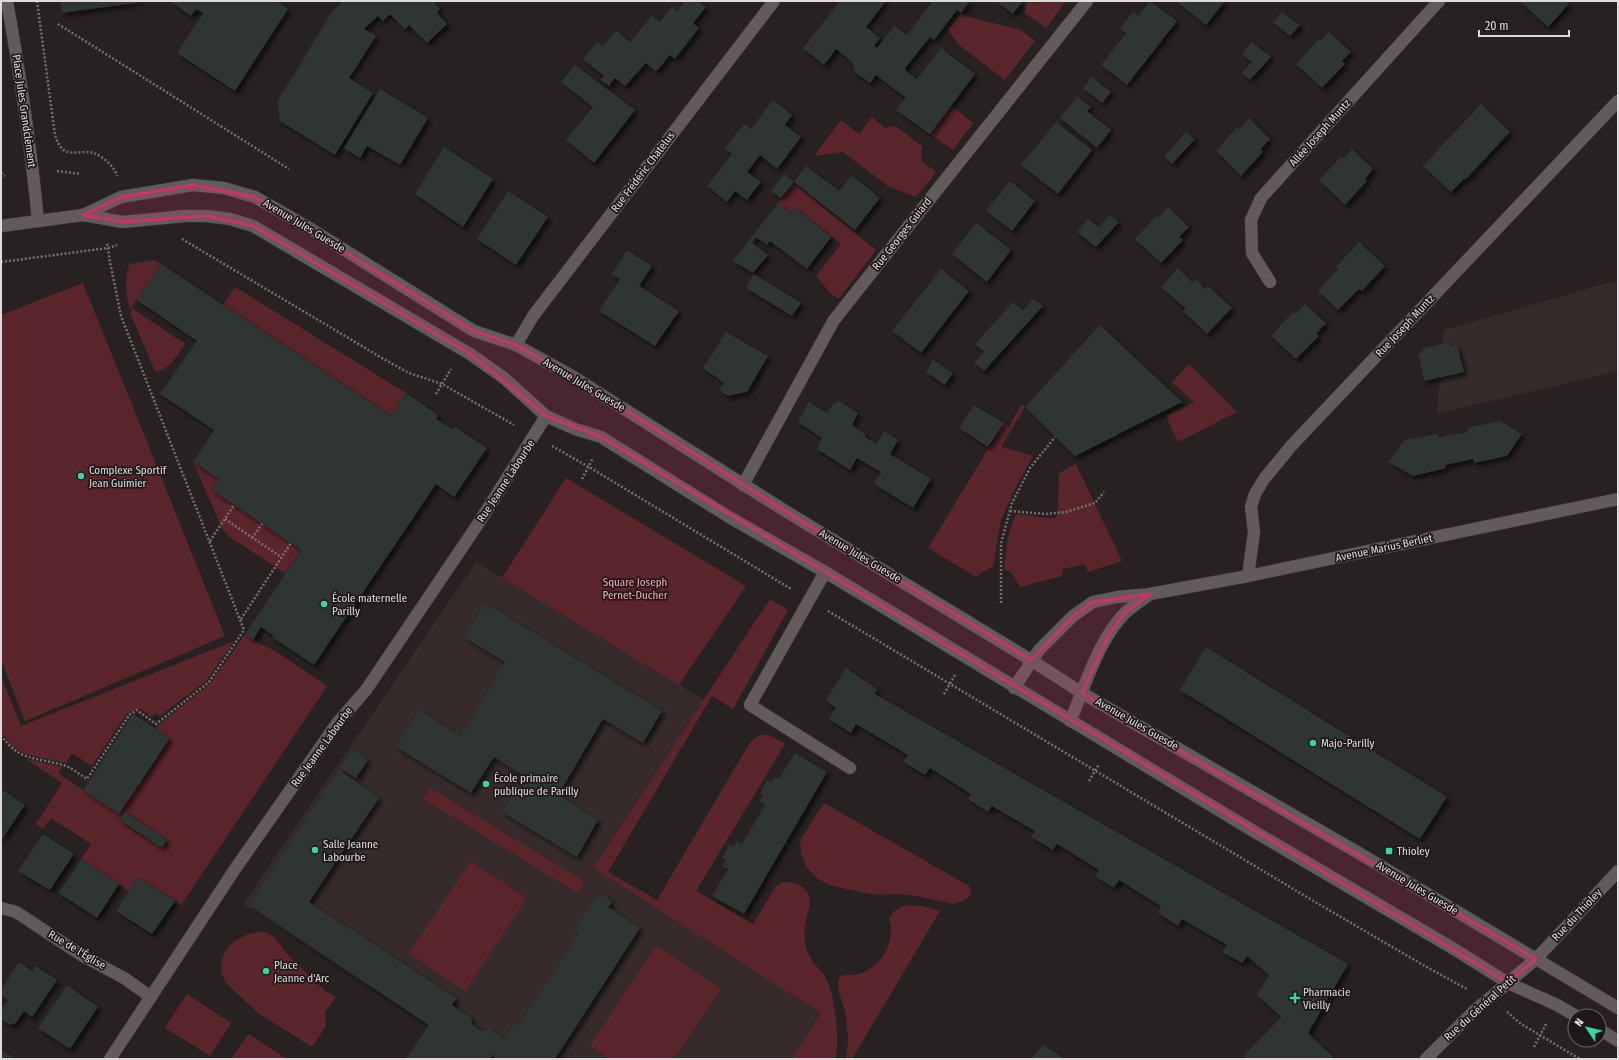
<svg xmlns="http://www.w3.org/2000/svg" width="1619" height="1060" viewBox="0 0 1619 1060" font-family="'Fira Sans Condensed',sans-serif">
  <defs>
    <filter id="shadow"><feDropShadow dx="3.5" dy="3.5" stdDeviation="2" flood-color="#0009"/></filter>
  </defs>
  <rect width="100%" height="100%" fill="#282121"/>
  <g fill="#362a2b">
    <path d="M1618 280V371L1437 414 1444 330Z"/>
    <path d="M476 562 704 700 593 868 822 1013 792 1059H480L243 904Z"/>
  </g>
  <g fill="#5b252c" fill-rule="evenodd">
    <path d="M1028 1H1031L1035 4 1038 1H1066L1046 28 1025 13V5Z"/>
    <path d="M961 13 965 16 1021 30 1035 41 1005 80 960 46 948 30Z"/>
    <path d="M951 105 973 123 953 150 930 134Z"/>
    <path d="M872 117 885 128 895 126 922 146 921 161 936 172 916 197 888 186 843 152 814 156 841 120 859 134Z"/>
    <path d="M793 183 876 250 839 299 831 294 816 276 841 244 795 208 791 214 778 203Z"/>
    <path d="M154 260 161 264 130 310C125 294 125 280 129 264Z"/>
    <path d="M83 283 225 636 25 721 1 660V315Z"/>
    <path d="M235 287 406 393 391 416 223 305Z"/>
    <path d="M133 309 185 344C179 353 168 372 156 371L154 369 130 313Z"/>
    <path d="M1189 364 1237 412 1178 442 1168 421 1167 416 1194 402 1172 382Z"/>
    <path d="M1021 405 1025 407 1001 447 1033 456 1017 485 1001 520 993 567 982 572 976 577 928 548 1004 423 1009 427Z"/>
    <path d="M193 462 219 479 212 490 301 550 285 573 228 536 223 530Z"/>
    <path d="M1076 464 1122 561 1088 572 1085 564 1063 569 1062 576 1020 587 1011 572 1004 569 1008 536 1016 514 1049 518H1056L1058 506 1059 473Z"/>
    <path d="M566 478 746 586 679 685 502 578Z"/>
    <path d="M770 599 788 610 733 709 712 696 608 872 657 900 749 744C762 729 770 735 785 744L696 891 753 924 775 888C781 882 786 881 794 883 801 884 809 892 810 899 810 905 808 912 807 917 804 928 803 943 808 953 812 963 819 968 824 975 836 992 839 1039 836 1059H792L821 1013 593 868Z"/>
    <path d="M245 634 253 640 277 652 327 686 181 905 138 877 129 891 81 859 91 844 51 818 43 829 36 824 62 783 26 759 62 767 58 773 119 814 170 739 155 728 211 683ZM126 812 167 840 162 848 120 821Z"/>
    <path d="M234 641 206 681 160 716 155 713 152 717 139 708 127 713 92 766 72 753 66 763 25 754 10 744 1 731V676L21 726Z"/>
    <path d="M430 788 585 882 578 893 423 799Z"/>
    <path d="M824 803 969 886 971 891 969 897 963 901 953 904 916 896 897 894 876 895 832 886 818 879 807 868 801 854 800 840Z"/>
    <path d="M471 861 527 898 465 991 409 953Z"/>
    <path d="M908 905 922 906 940 911 852 1059H846C849 1043 848 1028 845 1012 843 1001 835 989 839 978 843 973 848 976 854 975 875 972 893 949 891 927 891 924 889 921 889 918 893 910 900 907 908 905Z"/>
    <path d="M260 932 268 933 275 938 289 956 324 990 336 997 325 1012 326 1026 312 1047 258 1013 226 983C211 957 234 934 260 932Z"/>
    <path d="M656 946 721 989 674 1059H609L590 1046Z"/>
    <path d="M187 994 231 1023 210 1056 165 1028Z"/>
    <path d="M248 1034 287 1059H231Z"/>
  </g>
  <g fill="#2e3532" filter="url(#shadow)">
    <path d="M60 1H142V2L62 13Z"/>
    <path d="M170 1H276L288 9 235 91 177 53 203 13 196 9 191 16Z"/>
    <path d="M344 1H433L440 9 437 13 447 24 427 43 409 25 405 29 390 14 383 21 378 16 364 29 376 36 349 78 373 93 335 155 280 121 277 102 333 10Z"/>
    <path d="M685 1H698L706 7 693 23 699 28 675 59 670 55 656 72 646 63 625 86 615 78 609 86 601 80 604 76 583 59 597 42 603 46 616 31 630 42 652 16 660 22 672 6 677 11Z"/>
    <path d="M840 1H886L866 27 880 38 874 46 877 48 894 26 907 35 933 1H970L961 13 957 10 934 40 930 37 906 67 905 70 917 79 941 48 975 74 930 134 896 110 906 98 876 75 870 83 855 72 852 62 836 49 824 65 803 48Z"/>
    <path d="M996 1H1023L1013 14Z"/>
    <path d="M1150 1 1177 21 1127 85 1101 65 1126 33 1120 29 1133 12 1139 16Z"/>
    <path d="M1176 1H1225L1206 25Z"/>
    <path d="M1520 1H1566L1569 4 1548 27Z"/>
    <path d="M1282 12 1300 25 1290 36 1273 22Z"/>
    <path d="M1329 32 1351 52 1342 61 1345 64 1322 88 1296 64 1319 39 1320 41Z"/>
    <path d="M1252 42 1271 57 1250 80 1241 73 1252 62 1242 54Z"/>
    <path d="M575 65 635 110 594 163 566 140 593 107 561 82Z"/>
    <path d="M1092 77 1111 92 1102 103 1083 88Z"/>
    <path d="M380 89 428 118 400 165 367 146 360 158 344 148Z"/>
    <path d="M1077 96 1091 107 1087 111 1111 130 1097 148 1060 118Z"/>
    <path d="M773 100 792 115 785 125 801 137 777 169 760 155 747 172 761 182 747 200 735 191 727 202 707 186 732 154 725 148 744 124 751 129Z"/>
    <path d="M1481 104 1510 132 1465 180 1464 179 1451 192 1423 166Z"/>
    <path d="M1249 118 1270 139 1261 149 1263 152 1241 176 1216 151 1237 127 1240 129Z"/>
    <path d="M1056 122 1092 150 1058 194 1021 165Z"/>
    <path d="M1186 132 1195 139 1172 164 1164 157Z"/>
    <path d="M444 147 493 179 463 227 415 194Z"/>
    <path d="M1352 149 1373 169 1365 179 1367 181 1345 205 1319 180 1341 157 1344 159Z"/>
    <path d="M806 166 839 191 852 175 880 198 855 230 794 182 781 198 771 191 784 174 794 182Z"/>
    <path d="M1010 181 1035 201 1012 231 986 211Z"/>
    <path d="M508 191 548 217 516 265 477 239Z"/>
    <path d="M778 203 791 214 795 208 831 237 807 269 770 241 767 245 756 237 752 243 768 255 753 273 733 261Z"/>
    <path d="M1168 207 1189 227 1179 237 1183 240 1161 263 1135 239 1156 216 1158 218Z"/>
    <path d="M1109 215 1119 222 1096 247 1077 232 1088 219 1099 227Z"/>
    <path d="M976 223 1011 250 987 282 952 254Z"/>
    <path d="M1359 242 1385 266 1362 291 1359 289 1338 310 1318 291 1338 269 1336 267Z"/>
    <path d="M627 250 652 266 639 286 679 311 655 346 599 311 620 279 612 274Z"/>
    <path d="M161 264 391 416 406 393 438 415 436 419 452 429 454 426 487 448 454 497 436 484 314 665 272 637 273 635 261 627 253 640 245 634 301 550 212 490 219 479 193 462 214 430 160 394 197 341 137 300Z"/>
    <path d="M1178 268 1192 282 1196 279 1205 289 1208 286 1232 308 1207 334 1183 311 1186 309 1161 287Z"/>
    <path d="M941 269 969 291 921 353 892 331Z"/>
    <path d="M754 274 801 303 792 316 746 288Z"/>
    <path d="M1033 299 1043 306 984 371 974 363 984 352 975 344 1013 302 1023 310Z"/>
    <path d="M1305 304 1326 323 1316 334 1319 336 1296 359 1271 336 1293 312 1296 314Z"/>
    <path d="M1100 325 1182 402 1075 456 1025 407Z"/>
    <path d="M726 332 768 356 747 392 728 396 719 390 724 383 703 368Z"/>
    <path d="M1446 343 1451 347 1457 345 1464 372 1424 381 1418 353H1421L1424 348Z"/>
    <path d="M933 360 953 373 945 385 926 372Z"/>
    <path d="M839 401 858 413 852 425 865 434V437L876 444 884 431 898 440 890 454 931 479 913 508 874 484 881 472 857 458 850 470 817 449 822 438 798 422 809 402 827 413 834 403Z"/>
    <path d="M974 405 1004 423 988 447 959 428Z"/>
    <path d="M1500 421 1522 434 1507 456 1474 463 1473 459 1445 465 1446 468 1413 476 1389 462 1404 440 1438 434 1439 437 1468 432 1467 428Z"/>
    <path d="M485 603 662 711 643 743 603 719 558 795 598 820 577 857 502 812 524 776 494 757 471 793 396 747 419 710 461 736 505 662 464 637Z"/>
    <path d="M1206 647 1447 797 1420 839 1180 690Z"/>
    <path d="M846 668 877 689 875 694 1348 964 1308 1033 1335 1059H1246L1244 1056 1281 1017 1257 995 1269 975 1247 956 1242 963 1222 952 1227 945 1182 919 1178 926 1158 913 1161 906 1119 880 1114 888 1095 876 1099 870 1057 844 1053 850 1031 837 1035 831 992 806 988 812 968 799 971 794 930 768 925 775 904 762 908 755 856 724 851 733 829 719 836 708 826 700Z"/>
    <path d="M133 714 170 738 119 814 83 790Z"/>
    <path d="M353 749 368 760 356 778 340 768Z"/>
    <path d="M795 753 827 772 744 914 712 896 728 869 722 866 726 860 722 858 729 845 733 847 737 841 742 844 765 805 760 801 763 796 760 794 767 780 771 783 775 777 779 779Z"/>
    <path d="M339 770 379 798 309 902 456 998 452 1005 471 1018 472 1024 481 1031 489 1029 504 1039 515 1023 518 1026 579 933 574 929 596 897 604 895 612 902 608 907 640 928 555 1059H495L494 1054 490 1059H406L429 1025 249 905Z"/>
    <path d="M1 789 25 805 1 841Z"/>
    <path d="M125 812 167 840 162 848 120 820Z"/>
    <path d="M43 834 74 854 50 890 18 871Z"/>
    <path d="M81 859 119 884 97 918 59 893Z"/>
    <path d="M138 877 175 901 152 934 116 911Z"/>
    <path d="M19 962 32 971 36 966 57 980 32 1017 24 1011 16 1023 10 1025 1 1019V1010L8 1000 1 995V990Z"/>
    <path d="M67 985 98 1007 70 1049 38 1028Z"/>
    <path d="M1043 1045 1065 1059H1031Z"/>
    <path d="M1 1050 16 1059H1Z"/>
  </g>
  <g fill="none" stroke-linecap="round" stroke-linejoin="round">
    <g stroke="#423c3d" stroke-width="13">
      <path id="lane" d="M825 572 750 705 850 768"/>
    </g>
    <g stroke="#423c3d" stroke-width="13">
      <g id="street">
        <path d="M7 1C20 74 31 147 38 221"/>
        <path d="M1270 282 1252 253 1251 220 1261 198 1439 1"/>
        <path d="M516 345 533 316 774 1"/>
        <path d="M743 485 834 320 1087 1"/>
        <path d="M1248 576 1254 532 1251 507 1255 494 1264 479 1292 445 1618 101"/>
        <path d="M1014 688 1039 650 1073 616 1093 602 1117 597 1150 594 1248 576 1618 499"/>
        <path d="M1070 721C1086 685 1097 642 1125 613 1133 606 1142 600 1150 594"/>
        <path d="M1 908 16 912 83 956 124 978 151 997"/>
        <path d="M110 1059 235 869 338 722 366 690 480 521 546 416"/>
        <path d="M1426 1059 1473 1012 1536 959 1618 871"/>
      </g>
    </g>
    <g stroke="#423c3d" stroke-width="13">
      <g id="secondary">
        <path d="M83 215 121 197 193 185 224 188 255 197 311 229 474 331 516 345 572 376 787 512 1031 660 1082 693 1369 859 1618 1008"/>
        <path d="M1 226 83 215 123 222 185 216H207L230 219 253 226 470 354 504 378 546 416 575 429 601 437 729 517 825 572 1255 832 1454 949 1508 983 1557 1005 1576 1016"/>
        <path d="M1599 1029 1618 1041"/>
      </g>
    </g>
    <g stroke="#777171" stroke-width="2.5" stroke-dasharray="2 2" stroke-linecap="butt">
      <path d="M37 1 55 135C57 141 59 147 65 151 73 155 85 150 93 153 103 156 114 166 117 176"/>
      <path d="M58 24 289 169"/>
      <path d="M57 171 80 174"/>
      <path d="M1 173 5 176"/>
      <path d="M182 239 387 361 409 373 442 384 514 425"/>
      <path d="M1 262 108 248 117 245"/>
      <path d="M436 394 451 369"/>
      <path d="M552 446 589 467 791 589"/>
      <path d="M582 479 593 458"/>
      <path d="M1010 511 1046 514 1066 512 1095 503 1104 492"/>
      <path d="M225 519 281 557"/>
      <path d="M252 538 262 524"/>
      <path d="M210 541 234 505"/>
      <path d="M1001 603V543L1012 503 1030 468 1055 437"/>
      <path d="M828 611 1305 896 1423 965 1467 989"/>
      <path d="M241 619 291 543"/>
      <path d="M944 694 955 675"/>
      <path d="M1 735C19 761 35 757 63 765 71 767 79 774 87 779L130 714 137 710 156 724 209 682 244 630 121 316 110 262 107 242"/>
      <path d="M1089 781 1099 764"/>
      <path d="M1507 1012 1521 1024 1580 1059"/>
      <path d="M1534 1047 1546 1024"/>
    </g>
    <use href="#lane" stroke="#635b5b" stroke-width="12"/>
    <use href="#street" stroke="#635b5b" stroke-width="12"/>
    <use href="#secondary" stroke="#635b5b" stroke-width="12"/>
  </g>
  <path fill="#c6356e" fill-opacity="0.2" stroke="#c6356e" stroke-width="3" stroke-linejoin="round" d="M193 185 255 197 474 331 516 345 572 376 787 512 1031 660 1073 616 1093 602 1150 594 1125 613 1109 635 1082 693 1536 959 1508 983 601 437 546 416 470 354 253 226 207 216 123 222 83 215 121 197Z"/>
  <g fill="#3ad4a5" stroke="#1e1718" stroke-width="1.5">
    <circle cx="81" cy="476" r="4"/>
    <circle cx="324" cy="604" r="4"/>
    <circle cx="1313" cy="743" r="4"/>
    <circle cx="486" cy="784" r="4"/>
    <circle cx="315" cy="850" r="4"/>
    <rect x="1385" y="847" width="8" height="8" rx="2"/>
    <circle cx="266" cy="971" r="4"/>
    <path d="M1293 992h4v4h4v4h-4v4h-4v-4h-4v-4h4z"/>
  </g>
  <g text-anchor="middle" dominant-baseline="central" stroke-width="3.5" stroke-linejoin="round" paint-order="stroke">
    <g font-size="11" fill="#e0dbdb" stroke="#1e1718">
      <text transform="translate(24 111) rotate(82)">Place Jules Grandclément</text>
      <text transform="translate(1320 133) rotate(-48)">Allée Joseph Muntz</text>
      <text transform="translate(643 172) rotate(-53)">Rue Frédéric Chatelus</text>
      <text transform="translate(304 226) rotate(31)">Avenue Jules Guesde</text>
      <text transform="translate(902 234) rotate(-52)">Rue Georges Guiard</text>
      <text transform="translate(1405 326) rotate(-47)">Rue Joseph Muntz</text>
      <text transform="translate(584 385) rotate(31)">Avenue Jules Guesde</text>
      <text transform="translate(506 481) rotate(-57)">Rue Jeanne Labourbe</text>
      <text transform="translate(1384 548) rotate(-12)">Avenue Marius Berliet</text>
      <text transform="translate(860 556) rotate(31)">Avenue Jules Guesde</text>
      <text transform="translate(1137 724) rotate(30)">Avenue Jules Guesde</text>
      <text transform="translate(322 747) rotate(-54)">Rue Jeanne Labourbe</text>
      <text transform="translate(1417 888) rotate(31)">Avenue Jules Guesde</text>
      <text transform="translate(1577 915) rotate(-47)">Rue du Thioley</text>
      <text transform="translate(77 950) rotate(31)">Rue de l'Église</text>
      <text transform="translate(1480 1008) rotate(-42)">Rue du Général Petit</text>
    </g>
    <g font-size="11" fill="#e0dbdb" stroke="#1e1718" text-anchor="start">
      <text x="89" y="470">Complexe Sportif<tspan x="89" dy="13">Jean Guimier</tspan></text>
      <text x="332" y="598">École maternelle<tspan x="332" dy="13">Parilly</tspan></text>
      <text x="1321" y="743">Majo-Parilly</text>
      <text x="494" y="778">École primaire<tspan x="494" dy="13">publique de Parilly</tspan></text>
      <text x="323" y="844">Salle Jeanne<tspan x="323" dy="13">Labourbe</tspan></text>
      <text x="1397" y="851">Thioley</text>
      <text x="274" y="965">Place<tspan x="274" dy="13">Jeanne d'Arc</tspan></text>
      <text x="1303" y="992">Pharmacie<tspan x="1303" dy="13">Vieilly</tspan></text>
    </g>
    <g font-size="11" fill="#fca9b0" stroke="#1e1718">
      <text x="635" y="582">Square Joseph<tspan x="635" dy="13">Pernet-Ducher</tspan></text>
    </g>
  </g>
  <rect width="1619" height="1060" fill="none" stroke="#e0dbdb" stroke-width="4"/>
  <g transform="translate(1587 1028) rotate(305)"><circle r="19" fill="#1e1718" stroke="#6c6566"/>
  <path d="M0-3L7 15L0 10L-7 15Z" fill="#3ad4a5"/>
  <text y="-6" font-size="11" font-weight="bold" text-anchor="middle" fill="#e0dbdb">N</text>
  </g>
  <path d="M1479 30v6h90v-6" fill="none" stroke="#e0dbdb" stroke-width="2"/>
  <text x="1485" y="30" font-size="12" fill="#e0dbdb" stroke="#1e1718" stroke-width="3" paint-order="stroke">20 m</text>
</svg>
